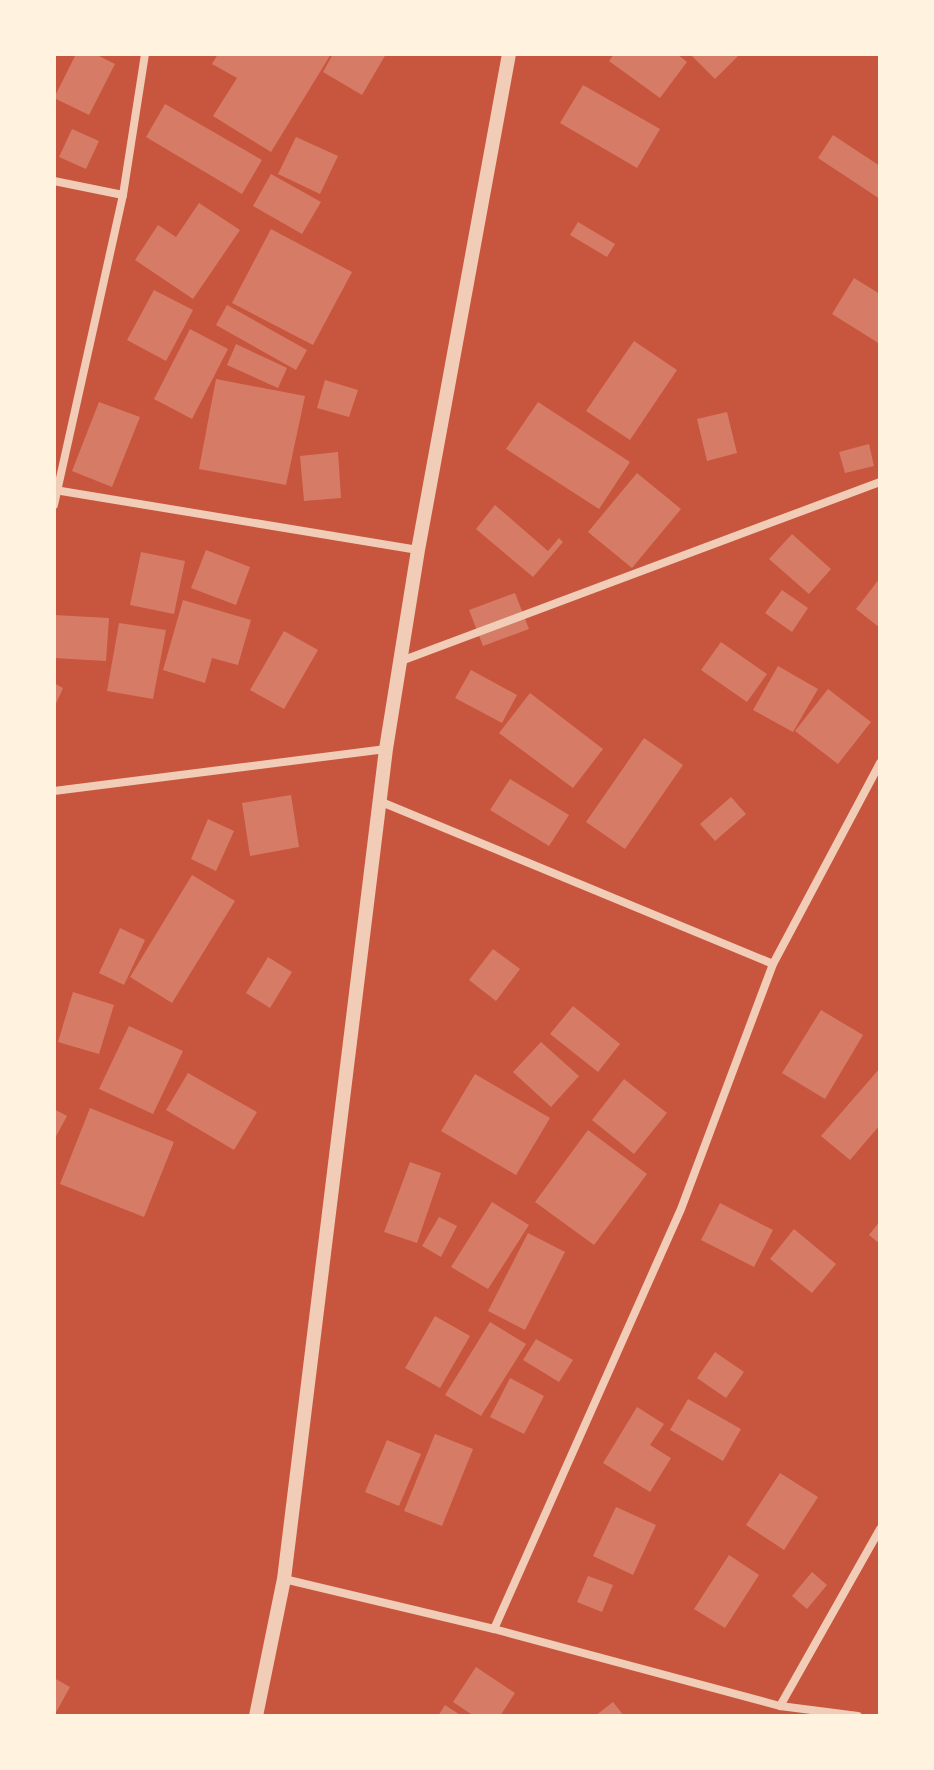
<svg xmlns="http://www.w3.org/2000/svg" width="934" height="1770" viewBox="0 0 934 1770" font-family="'Roboto Condensed',sans-serif">
  <rect width="100%" height="100%" fill="#c8553d"/>
  <g fill="#d67c66">
    <path d="M76 54H95L115 64 89 115 54 98Z"/>
    <path d="M218 54H331L271 152 213 116 237 78 212 64Z"/>
    <path d="M333 54H386L362 95 323 72Z"/>
    <path d="M614 54H677L687 62 660 98 609 61Z"/>
    <path d="M690 54H740L715 79Z"/>
    <path d="M583 85 660 129 637 168 560 123Z"/>
    <path d="M165 104 262 160 242 194 146 137Z"/>
    <path d="M72 129 99 141 86 169 59 157Z"/>
    <path d="M833 135 880 166V199L818 158Z"/>
    <path d="M296 137 338 156 320 194 278 174Z"/>
    <path d="M271 174 321 202 302 234 253 206Z"/>
    <path d="M199 203 240 230 193 299 135 260 158 225 176 237Z"/>
    <path d="M578 222 615 244 607 257 570 235Z"/>
    <path d="M271 229 352 272 313 345 232 303Z"/>
    <path d="M854 278 880 294V344L832 314Z"/>
    <path d="M154 290 193 310 166 361 127 340Z"/>
    <path d="M227 305 307 350 296 370 216 325Z"/>
    <path d="M190 329 228 349 192 419 154 399Z"/>
    <path d="M634 341 677 370 630 440 586 411Z"/>
    <path d="M236 344 287 368 278 388 227 365Z"/>
    <path d="M216 379 305 396 286 485 199 469Z"/>
    <path d="M325 380 358 390 349 417 317 408Z"/>
    <path d="M99 402 140 417 112 487 72 471Z"/>
    <path d="M538 402 630 462 599 509 506 449Z"/>
    <path d="M727 412 737 453 707 461 697 419Z"/>
    <path d="M869 444 874 466 845 473 839 452Z"/>
    <path d="M338 452 341 498 304 501 300 456Z"/>
    <path d="M637 473 681 509 632 568 588 532Z"/>
    <path d="M495 505 548 551 559 538 563 542 533 577 476 529Z"/>
    <path d="M792 534 831 569 809 594 769 559Z"/>
    <path d="M206 550 250 567 236 605 191 588Z"/>
    <path d="M141 552 185 561 174 614 130 605Z"/>
    <path d="M880 578V628L856 609Z"/>
    <path d="M782 590 808 608 792 632 765 613Z"/>
    <path d="M515 593 529 629 483 646 469 610Z"/>
    <path d="M183 600 251 620 238 665 212 658 205 683 163 670Z"/>
    <path d="M54 615 109 618 106 661 54 658Z"/>
    <path d="M119 623 166 630 153 699 107 691Z"/>
    <path d="M284 631 318 650 284 709 250 690Z"/>
    <path d="M721 642 767 674 747 702 701 670Z"/>
    <path d="M778 666 818 689 793 732 753 710Z"/>
    <path d="M471 670 517 695 502 723 455 698Z"/>
    <path d="M54 683 63 688 54 708Z"/>
    <path d="M828 689 871 722 838 764 795 731Z"/>
    <path d="M530 693 603 749 573 788 499 733Z"/>
    <path d="M644 738 683 765 625 849 586 822Z"/>
    <path d="M510 779 569 815 549 846 490 810Z"/>
    <path d="M291 795 299 847 250 856 242 803Z"/>
    <path d="M731 797 746 814 715 841 700 824Z"/>
    <path d="M208 819 234 831 216 871 191 859Z"/>
    <path d="M192 875 235 901 172 1003 130 977Z"/>
    <path d="M120 928 145 940 124 985 99 973Z"/>
    <path d="M493 949 520 969 496 1001 469 980Z"/>
    <path d="M268 957 292 972 270 1008 246 993Z"/>
    <path d="M73 992 114 1005 99 1054 58 1042Z"/>
    <path d="M573 1006 620 1044 598 1072 550 1034Z"/>
    <path d="M821 1010 863 1035 825 1099 782 1073Z"/>
    <path d="M129 1026 183 1051 153 1114 99 1089Z"/>
    <path d="M541 1042 579 1076 551 1107 513 1072Z"/>
    <path d="M880 1068V1125L850 1160 821 1136Z"/>
    <path d="M188 1073 257 1112 234 1150 166 1110Z"/>
    <path d="M475 1074 550 1118 516 1175 441 1131Z"/>
    <path d="M624 1079 667 1113 634 1154 592 1120Z"/>
    <path d="M90 1108 174 1142 144 1217 60 1184Z"/>
    <path d="M54 1109 67 1116 54 1140Z"/>
    <path d="M588 1130 647 1174 594 1245 535 1202Z"/>
    <path d="M410 1162 441 1173 417 1243 384 1232Z"/>
    <path d="M492 1202 529 1225 488 1289 451 1267Z"/>
    <path d="M720 1203 773 1230 754 1267 701 1240Z"/>
    <path d="M439 1217 457 1226 441 1257 422 1246Z"/>
    <path d="M880 1221V1244L869 1235Z"/>
    <path d="M794 1229 836 1264 812 1293 770 1259Z"/>
    <path d="M528 1233 565 1252 525 1330 488 1311Z"/>
    <path d="M435 1316 470 1336 440 1388 405 1368Z"/>
    <path d="M490 1322 526 1344 481 1416 445 1395Z"/>
    <path d="M536 1339 573 1360 559 1382 523 1360Z"/>
    <path d="M715 1352 744 1372 726 1398 697 1378Z"/>
    <path d="M510 1378 544 1396 524 1434 490 1417Z"/>
    <path d="M688 1399 741 1429 723 1461 670 1430Z"/>
    <path d="M637 1407 664 1424 650 1445 671 1458 650 1492 603 1463Z"/>
    <path d="M435 1434 473 1449 442 1526 404 1511Z"/>
    <path d="M387 1440 421 1454 399 1506 365 1492Z"/>
    <path d="M780 1473 818 1497 784 1550 746 1525Z"/>
    <path d="M616 1507 656 1525 633 1575 593 1556Z"/>
    <path d="M729 1555 759 1575 725 1628 694 1609Z"/>
    <path d="M812 1572 827 1585 807 1609 792 1596Z"/>
    <path d="M588 1576 613 1585 602 1612 577 1602Z"/>
    <path d="M476 1667 515 1693 500 1716H474L453 1702Z"/>
    <path d="M54 1678 70 1687 54 1716Z"/>
    <path d="M613 1702 624 1716H595Z"/>
    <path d="M445 1705 462 1716H438Z"/>
  </g>
  <g fill="none" stroke-linecap="round" stroke-linejoin="round">
    <g stroke="#f1ccb7" stroke-width="8">
      <path d="M54 181 123 195"/>
      <path d="M55 490 418 550"/>
      <path d="M54 505 123 195 145 54"/>
      <path d="M401 661 880 482"/>
      <path d="M54 791 386 749"/>
      <path d="M379 801 773 964"/>
      <path d="M284 1579 494 1629 780 1706 858 1716"/>
      <path d="M494 1629 681 1209 773 964 880 763"/>
      <path d="M780 1706 880 1529"/>
    </g>
    <path stroke="#f1ccb7" stroke-width="14" d="M256 1716 284 1579 386 749 418 550 509 54"/>
  </g>
  <rect width="934" height="1770" fill="none" stroke="#fff3e0" stroke-width="112"/>
</svg>
